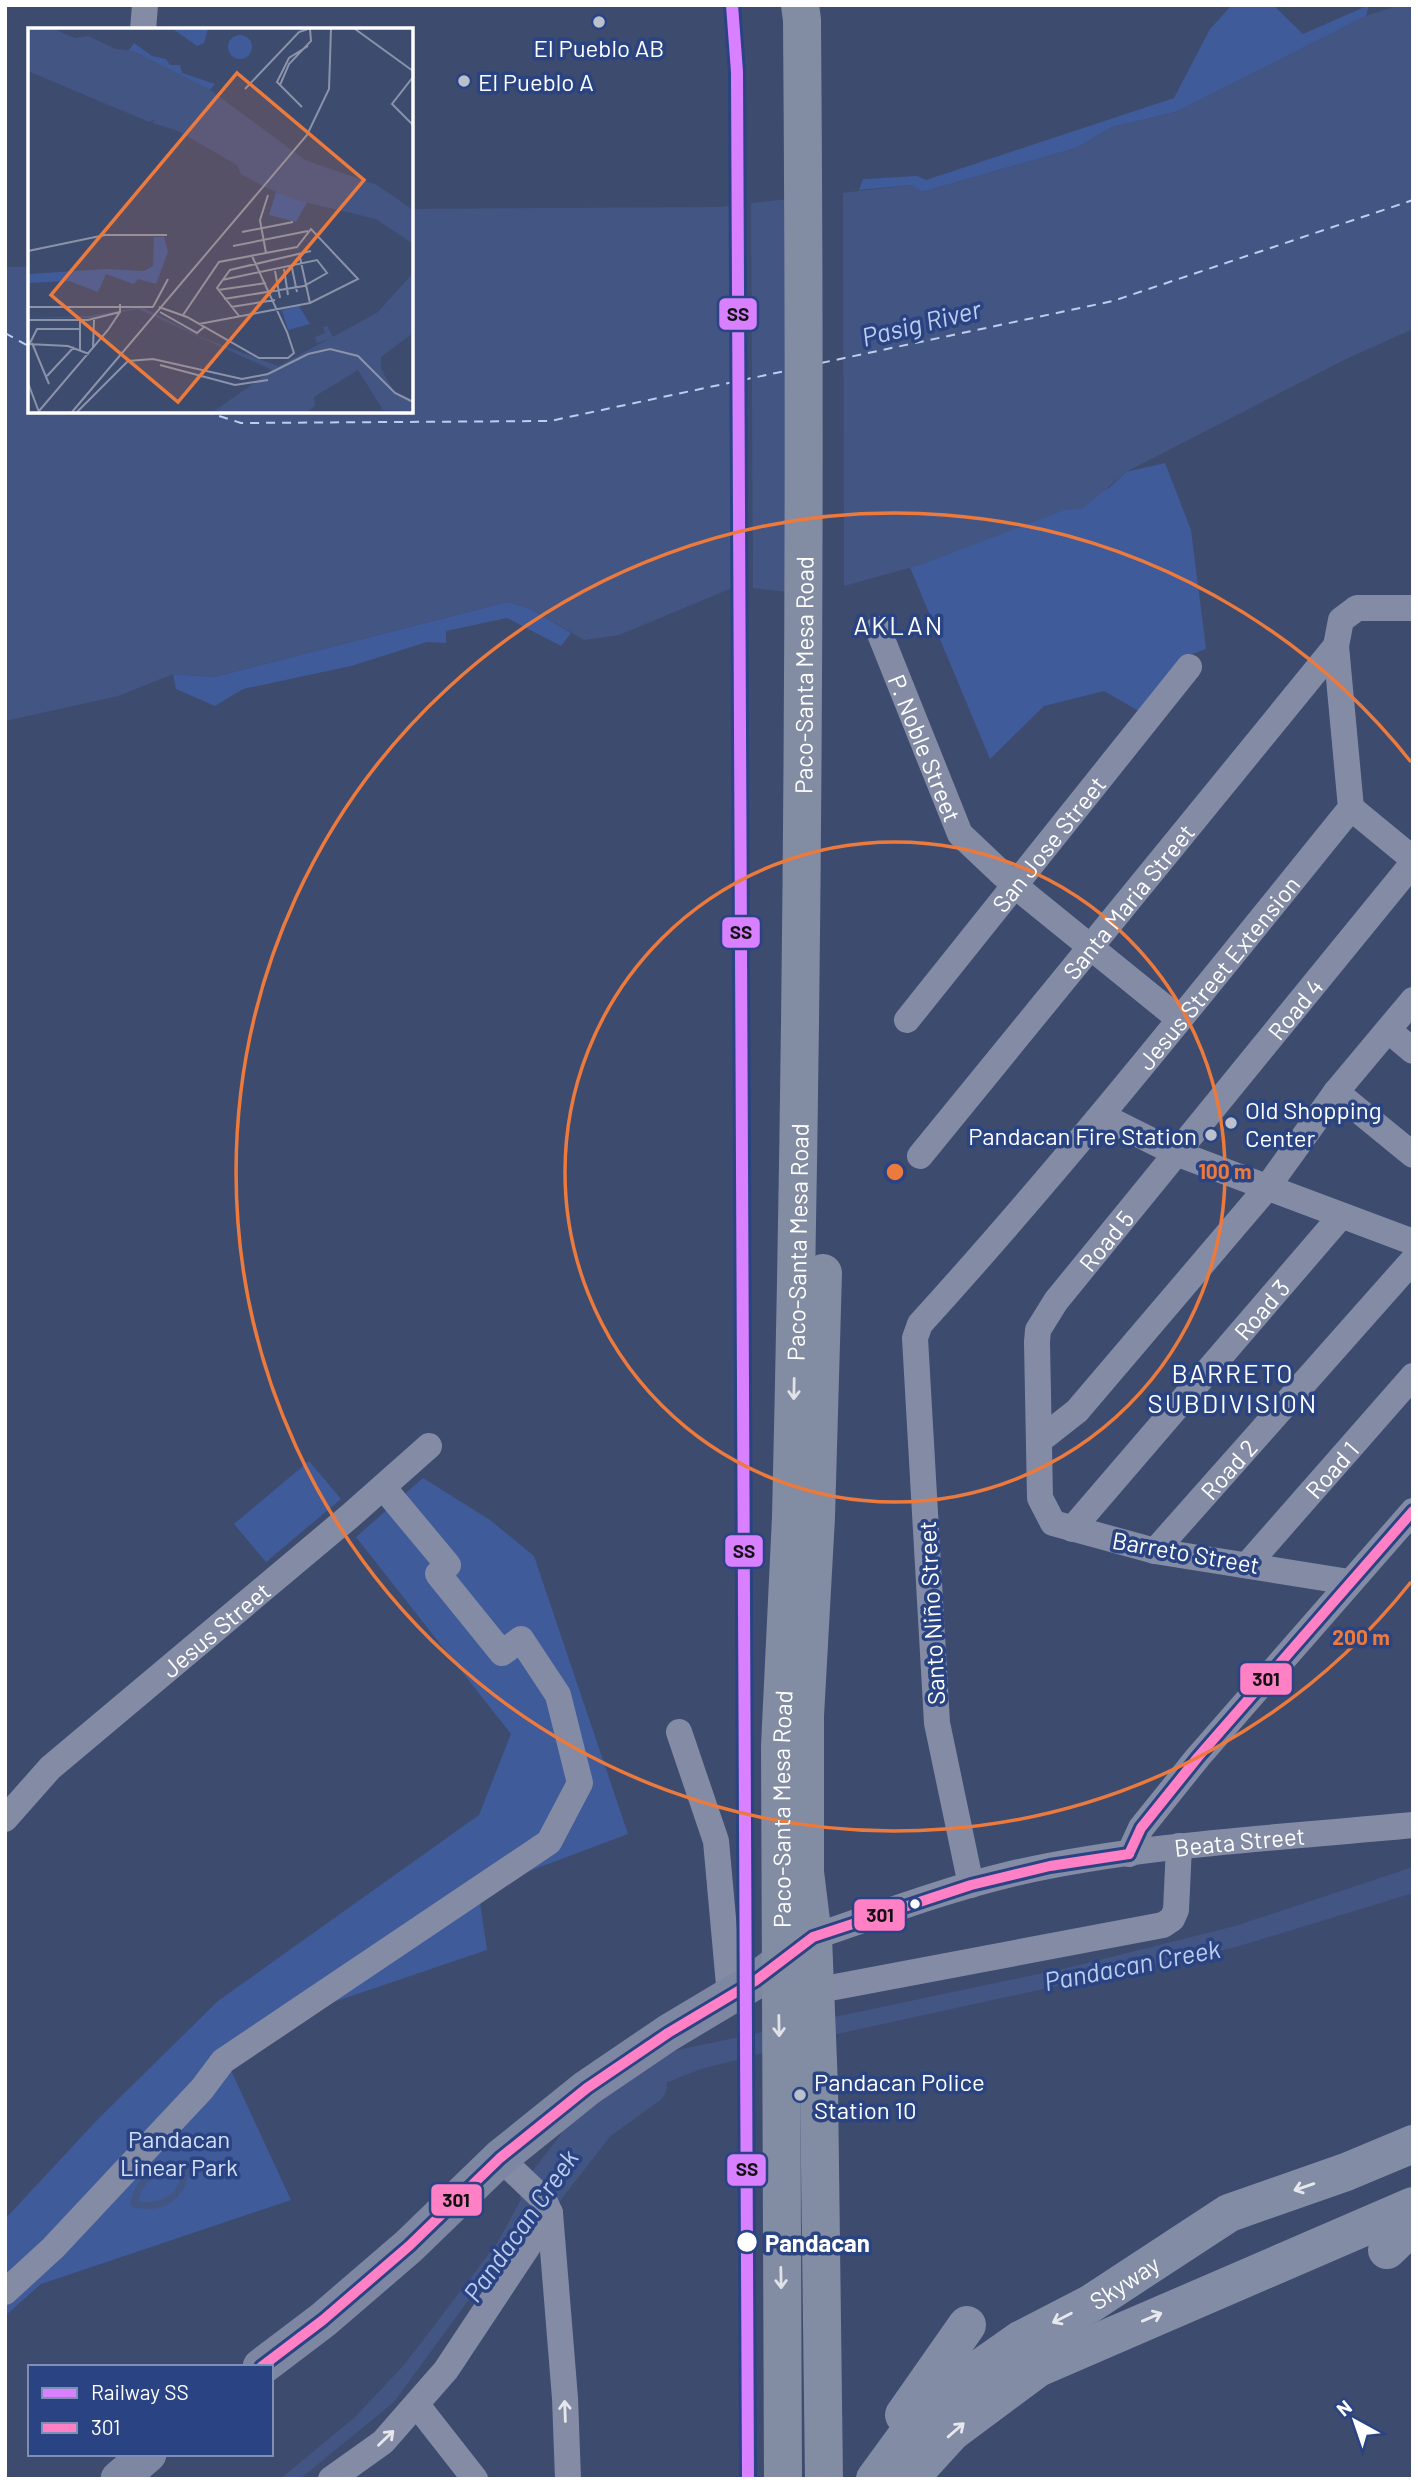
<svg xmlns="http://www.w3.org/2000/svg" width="1418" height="2484" viewBox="0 0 1418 2484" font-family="Barlow,sans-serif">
  <rect width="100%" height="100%" fill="#3d4b6f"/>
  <g fill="#405b9a">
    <path d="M1232 5H1273L1303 34 1369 5 1366 16 1176 112 1112 127 1076 148 922 192 911 185 859 190 863 179 917 176 926 180 1174 98 1210 29Z"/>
    <path d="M1165 463 1191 530 1206 649 1184 657 1144 714 1104 691 1044 706 990 759 909 565 1109 488 1126 472Z"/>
    <path d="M507 602 531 609 571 633 561 646 507 618 446 631V643L427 642 351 666 243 689 215 706 176 689 173 674 214 677Z"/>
    <path d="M309 1461 341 1499 266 1562 234 1524Z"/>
    <path d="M423 1478 490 1520 534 1556 628 1834 516 1876 479 1896 487 1950 313 2009 228 2064 291 2200 41 2284 5 2316V2219L99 2118 218 2001 479 1815 511 1734 356 1537Z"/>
  </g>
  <g fill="#435583">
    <path d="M1399 5H1413V329L1346 359 1126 472 1082 509 1065 510 923 564 812 595 737 586 619 635 584 640 531 609 507 602 214 677 173 674 118 696 5 721V267H30V411H411V209L719 207 912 185 922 192 1076 148 1112 127 1176 112 1366 16Z"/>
    <path d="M1413 1867V1893L1236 1947 837 2034 701 2069 645 2091 586 2126 535 2209 394 2402 300 2479H280L354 2418 404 2365 498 2242 540 2164 570 2121 663 2053 1067 1968 1235 1926Z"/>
  </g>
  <g fill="#3d4b6f">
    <path d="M843 189 844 589 812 598 790 195Z"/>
    <path d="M751 200 753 591 734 590 732 202Z"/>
  </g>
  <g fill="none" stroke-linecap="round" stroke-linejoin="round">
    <path stroke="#435583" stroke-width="7" d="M165 2166H187C182 2197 165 2210 134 2204 138 2184 147 2174 165 2166Z"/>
    <path stroke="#435583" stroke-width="40" d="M540 2194 596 2122 647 2085"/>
    <g stroke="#becdee" stroke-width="2" stroke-dasharray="9 7" stroke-linecap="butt">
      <path d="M5 333 30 347"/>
      <path d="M821 363 1113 301 1413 200"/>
      <path d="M204 411 241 423 550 421 785 371"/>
    </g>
    <g stroke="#848ca5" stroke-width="26">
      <path d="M143 30 145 5"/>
      <path id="s1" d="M878 629 960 834 1014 885 1178 1018"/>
      <path d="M1351 808 1413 859"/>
      <path id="s2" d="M907 1020 1189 667"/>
      <path d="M1388 1030 1413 1051"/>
      <path d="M1336 1092 1413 1155"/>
      <path d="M1102 1116 1176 1153 1413 1242"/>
      <path id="s3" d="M920 1156 1336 646"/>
      <path d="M1040 1440 1077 1411 1266 1189 1336 1092 1413 1000"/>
      <path id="s4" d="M1072 1529 1341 1216"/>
      <path id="s5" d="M1155 1551 1413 1260"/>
      <path id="s6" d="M1248 1564 1413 1376"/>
      <path id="s7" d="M1349 1582 1155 1551 1053 1523 1040 1498 1037 1342 1038 1330 1056 1301 1413 863"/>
      <path d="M679 1732 716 1841 730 1996"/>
      <path id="s8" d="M5 1819 50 1768 350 1516 429 1446"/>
      <path d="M1129 1854 1141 1828 1198 1757 1413 1511"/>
      <path id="s9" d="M971 1885 937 1723 915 1338 920 1324C1071 1158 1210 982 1351 808L1336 646 1341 620 1357 608H1413"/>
      <path id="s10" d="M813 1937C878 1915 944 1890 1011 1874 1142 1844 1279 1838 1413 1825"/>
      <path d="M814 1991 1163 1925 1172 1919 1176 1910 1179 1846"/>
      <path d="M500 2158 544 2200 550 2213 565 2398 568 2479"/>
      <path d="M5 2292 53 2248 202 2089 223 2061 549 1842 580 1783 558 1695 521 1639 502 1653 438 1574 448 1565 383 1487"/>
      <path d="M417 2405 475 2479"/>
      <path d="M331 2479 383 2442 446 2370 550 2213"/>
    </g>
    <g stroke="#7e87a1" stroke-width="37">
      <path d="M261 2367 323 2320 409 2246 500 2158 587 2088 668 2033 755 1981 801 1946"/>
      <path d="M119 2479 148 2454"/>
    </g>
    <g stroke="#828ca3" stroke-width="38">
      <path d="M823 1273 816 1517 805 1716V1872L813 1937 819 2087 824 2479"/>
      <path id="s11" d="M791 1517C803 1018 806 519 802 20L800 5"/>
    </g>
    <g stroke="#838ca5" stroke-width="38">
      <path d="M1387 2250 1413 2225"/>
      <path d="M904 2415 967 2325"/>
      <path id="s12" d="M875 2479 913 2427 966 2378 1020 2340 1090 2304 1229 2213 1346 2172 1413 2144"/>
      <path d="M909 2479 952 2432 1038 2368 1413 2206"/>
    </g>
    <path stroke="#828ca3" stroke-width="38" id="s13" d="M783 2479 780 1746 791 1517"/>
    <g stroke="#294383" stroke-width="16">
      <g id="bus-1">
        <path d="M1129 1854 1141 1828 1198 1757 1413 1511"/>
        <path d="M261 2367 323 2320 409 2246 500 2158 587 2088 668 2033 755 1981 813 1937 971 1885 1050 1866 1129 1854"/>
      </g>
    </g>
    <use href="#bus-1" stroke="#ff80c5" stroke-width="10"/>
    <g stroke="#294383" stroke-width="18">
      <path id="rail-1" d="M732 5 737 72 748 2479"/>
    </g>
    <use href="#rail-1" stroke="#d880ff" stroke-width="12"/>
  </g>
  <defs><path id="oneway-shaft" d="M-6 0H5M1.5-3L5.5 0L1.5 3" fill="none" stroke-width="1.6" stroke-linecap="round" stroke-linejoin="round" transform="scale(1.75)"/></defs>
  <g stroke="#e0e2e8">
    <use href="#oneway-shaft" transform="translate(794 1389) rotate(91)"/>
    <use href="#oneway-shaft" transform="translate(779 2026) rotate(89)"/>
    <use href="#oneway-shaft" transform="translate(781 2278) rotate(89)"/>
  </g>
  <g stroke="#e6e8ed">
    <use href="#oneway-shaft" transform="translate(1304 2187) rotate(161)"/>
    <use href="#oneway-shaft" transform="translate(1152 2317) rotate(-23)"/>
    <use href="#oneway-shaft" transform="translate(1062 2318) rotate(153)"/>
    <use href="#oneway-shaft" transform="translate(565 2411) rotate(-92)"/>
    <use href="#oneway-shaft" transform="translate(956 2430) rotate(-41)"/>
    <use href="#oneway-shaft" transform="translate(386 2438) rotate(-44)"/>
  </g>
  <g fill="none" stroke="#ed7a3d" stroke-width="3.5">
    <circle cx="895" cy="1172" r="330"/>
    <path d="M1411 1582A659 659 0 1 1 1411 762"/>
  </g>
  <g fill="#bbc0cd" stroke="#294383" stroke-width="2.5">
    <circle cx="599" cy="22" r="7"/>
    <circle cx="464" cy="81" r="7"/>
    <circle cx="1231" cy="1123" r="7"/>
    <circle cx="1211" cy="1135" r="7"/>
    <circle cx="800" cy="2095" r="7"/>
  </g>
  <g fill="#fff" stroke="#294383" stroke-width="2.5">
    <circle cx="915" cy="1904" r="6"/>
    <circle cx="747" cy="2242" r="11"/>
  </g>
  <g text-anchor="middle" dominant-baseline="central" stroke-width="7" stroke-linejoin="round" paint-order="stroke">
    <g font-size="24" fill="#fff" stroke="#294383" text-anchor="start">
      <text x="599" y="47" text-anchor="middle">El Pueblo AB</text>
      <text x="478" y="81">El Pueblo A</text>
      <text x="1245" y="1109">Old Shopping<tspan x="1245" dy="28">Center</tspan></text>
      <text x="1197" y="1135" text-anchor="end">Pandacan Fire Station</text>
      <text x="814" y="2081">Pandacan Police<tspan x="814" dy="28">Station 10</tspan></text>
    </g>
    <g font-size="24" fill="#fff" stroke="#294383">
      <text stroke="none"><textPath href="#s11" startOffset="842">Paco-Santa Mesa Road</textPath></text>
      <text stroke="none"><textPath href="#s1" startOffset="128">P. Noble Street</textPath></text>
      <text stroke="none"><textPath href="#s2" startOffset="226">San Jose Street</textPath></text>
      <text stroke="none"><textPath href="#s3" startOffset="329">Santa Maria Street</textPath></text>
      <text stroke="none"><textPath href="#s9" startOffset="1027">Jesus Street Extension</textPath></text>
      <text stroke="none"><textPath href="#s7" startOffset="910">Road 4</textPath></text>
      <text stroke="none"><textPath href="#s7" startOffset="611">Road 5</textPath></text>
      <text stroke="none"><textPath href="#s11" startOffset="275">Paco-Santa Mesa Road</textPath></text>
      <text stroke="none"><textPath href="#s4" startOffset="290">Road 3</textPath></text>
      <text stroke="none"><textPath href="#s5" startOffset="110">Road 2</textPath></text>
      <text stroke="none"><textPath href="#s6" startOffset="126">Road 1</textPath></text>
      <text transform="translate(1186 1552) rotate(10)">Barreto Street</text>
      <text transform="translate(931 1613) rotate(-93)">Santo Niño Street</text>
      <text stroke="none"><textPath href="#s8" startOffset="284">Jesus Street</textPath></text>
      <text stroke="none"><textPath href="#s13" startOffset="670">Paco-Santa Mesa Road</textPath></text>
      <text stroke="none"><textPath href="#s10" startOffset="439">Beata Street</textPath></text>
      <text stroke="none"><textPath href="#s12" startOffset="322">Skyway</textPath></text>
    </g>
    <g font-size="24" fill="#d6dff5" stroke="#294383">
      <text x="179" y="2138">Pandacan<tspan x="179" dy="28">Linear Park</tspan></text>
    </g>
    <g font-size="24" font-weight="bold" fill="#fff" stroke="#294383" text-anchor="start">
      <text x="765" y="2242">Pandacan</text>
    </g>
    <g font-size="26" font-style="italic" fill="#becdee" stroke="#294383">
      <text transform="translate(921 322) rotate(-14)">Pasig River</text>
      <text transform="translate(1132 1964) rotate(-11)">Pandacan Creek</text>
      <text transform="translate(520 2225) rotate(-55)">Pandacan Creek</text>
    </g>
    <g font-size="26" letter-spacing="2" fill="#fff" stroke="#294383">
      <text x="899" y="624">AKLAN</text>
      <text x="1233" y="1372">BARRETO<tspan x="1233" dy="30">SUBDIVISION</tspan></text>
    </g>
  </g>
  <g transform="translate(28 28)">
    <rect width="385" height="385" fill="#3d4b6f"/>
    <path d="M145 1H180L176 15 169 18ZM200 19a12 12 0 1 1 24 0a12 12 0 1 1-24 0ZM106 15 124 28 138 31 142 37H152L154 45 187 56 182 62 100 23ZM248 164 279 174 268 194 241 187ZM126 209H136L140 224 128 256 110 251 106 256 78 246 70 264 41 253 0 255 1 246 78 241 116 243 125 238ZM271 278 282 296 260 302 254 282Z" fill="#405b9a"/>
    <path d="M0 1H26L47 10 60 8 88 21 106 23 181 61 277 132 349 157 385 182V216L348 191 268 172 237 159 213 146 209 137 150 103 125 95 127 91 121 94 0 43ZM385 245V305L353 329V341L366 363 385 372V384L355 382 330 342 286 369 287 378 279 384H185L244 342 110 281 64 290H0L59 288 114 279 175 310 250 338 301 311 289 315 287 309 297 305 295 299 299 298 305 309 350 284Z" fill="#435583"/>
    <path fill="none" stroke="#435583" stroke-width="3.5" d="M0 22 127 61 181 66 199 101 250 136M255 139 350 180 385 202M320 322 385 275M265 337 273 382 271 383ZM211 384 258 342M222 384 313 327"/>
    <path fill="none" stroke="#8b93a9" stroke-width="2" d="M327 1 385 43M385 49 364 76 385 97M252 57 261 36 283 13 282 1M217 61 271 4 280 1M274 79 249 54 261 30 280 18M214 204 265 194M205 218 280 203M0 223 77 207H139M238 225 232 192 240 167M271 225 282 275M264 240 269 264M256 241 260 267M247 243 252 270M194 252 289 232 299 245 276 258 196 271M190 262 238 255M0 279H125M125 279 140 251M131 279 159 289 231 330H260L266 325 259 304 224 228M203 279 247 272M132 284 169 305 176 299M155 287 191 234 269 219 283 201 330 251 282 275 171 296M211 288 189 260 202 242 283 223M0 292H60L92 284M2 315 9 301H52M4 315 21 356M0 316 40 318 61 326M65 320 66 292M52 322V292M132 337 207 357 240 352M19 348 46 319M0 355 11 384M11 383 80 302 92 284V276M44 384 279 107 301 61 303 1M49 384 100 333 125 331 214 351 240 346 280 326 302 321 330 328 367 365 385 374"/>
    <path fill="#ed7a3d" fill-opacity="0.15" stroke="#ed7a3d" stroke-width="3.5" d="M209 45 336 152 150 374 23 267Z"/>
    <rect width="385" height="385" fill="none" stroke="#fff" stroke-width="3.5"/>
  </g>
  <circle cx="895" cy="1172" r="10" fill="#ed7a3d" stroke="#294383" stroke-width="3.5"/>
  <g font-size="21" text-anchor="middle" font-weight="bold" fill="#ed7a3d" stroke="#294383" stroke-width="7" stroke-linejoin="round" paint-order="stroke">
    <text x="1225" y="1179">100 m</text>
    <text x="1361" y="1645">200 m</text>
  </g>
  <g stroke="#294383" stroke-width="2.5">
    <rect x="718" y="297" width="40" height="34" rx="7" fill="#d880ff"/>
    <rect x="721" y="916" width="40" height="33" rx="7" fill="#d880ff"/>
    <rect x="724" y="1534" width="40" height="34" rx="7" fill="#d880ff"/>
    <rect x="1239" y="1662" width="54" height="34" rx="7" fill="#ff80c5"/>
    <rect x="853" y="1898" width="53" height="34" rx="7" fill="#ff80c5"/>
    <rect x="726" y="2153" width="41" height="34" rx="7" fill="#d880ff"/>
    <rect x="430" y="2183" width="53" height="34" rx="7" fill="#ff80c5"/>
  </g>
  <g font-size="19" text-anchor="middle" font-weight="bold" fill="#111">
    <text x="738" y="321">SS</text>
    <text x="741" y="939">SS</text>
    <text x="744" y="1558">SS</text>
    <text x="1266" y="1686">301</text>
    <text x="880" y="1922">301</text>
    <text x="747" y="2176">SS</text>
    <text x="456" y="2207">301</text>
  </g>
  <rect width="1418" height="2484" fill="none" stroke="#ffffff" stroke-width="14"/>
  <rect x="28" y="2365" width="245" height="91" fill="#294383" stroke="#7f8eb5" stroke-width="2"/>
  <rect x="42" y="2388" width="35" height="10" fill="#d880ff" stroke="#7f8eb5" stroke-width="2"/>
  <text x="91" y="2400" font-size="21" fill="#ffffff">Railway SS</text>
  <rect x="42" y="2423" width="35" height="10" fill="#ff80c5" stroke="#7f8eb5" stroke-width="2"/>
  <text x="91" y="2435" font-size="21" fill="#ffffff">301</text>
  <g transform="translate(1355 2421) rotate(320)" stroke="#294383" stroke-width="5" paint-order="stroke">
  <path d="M0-5L12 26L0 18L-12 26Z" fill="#ffffff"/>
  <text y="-10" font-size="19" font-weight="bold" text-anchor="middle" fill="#ffffff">N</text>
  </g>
</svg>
